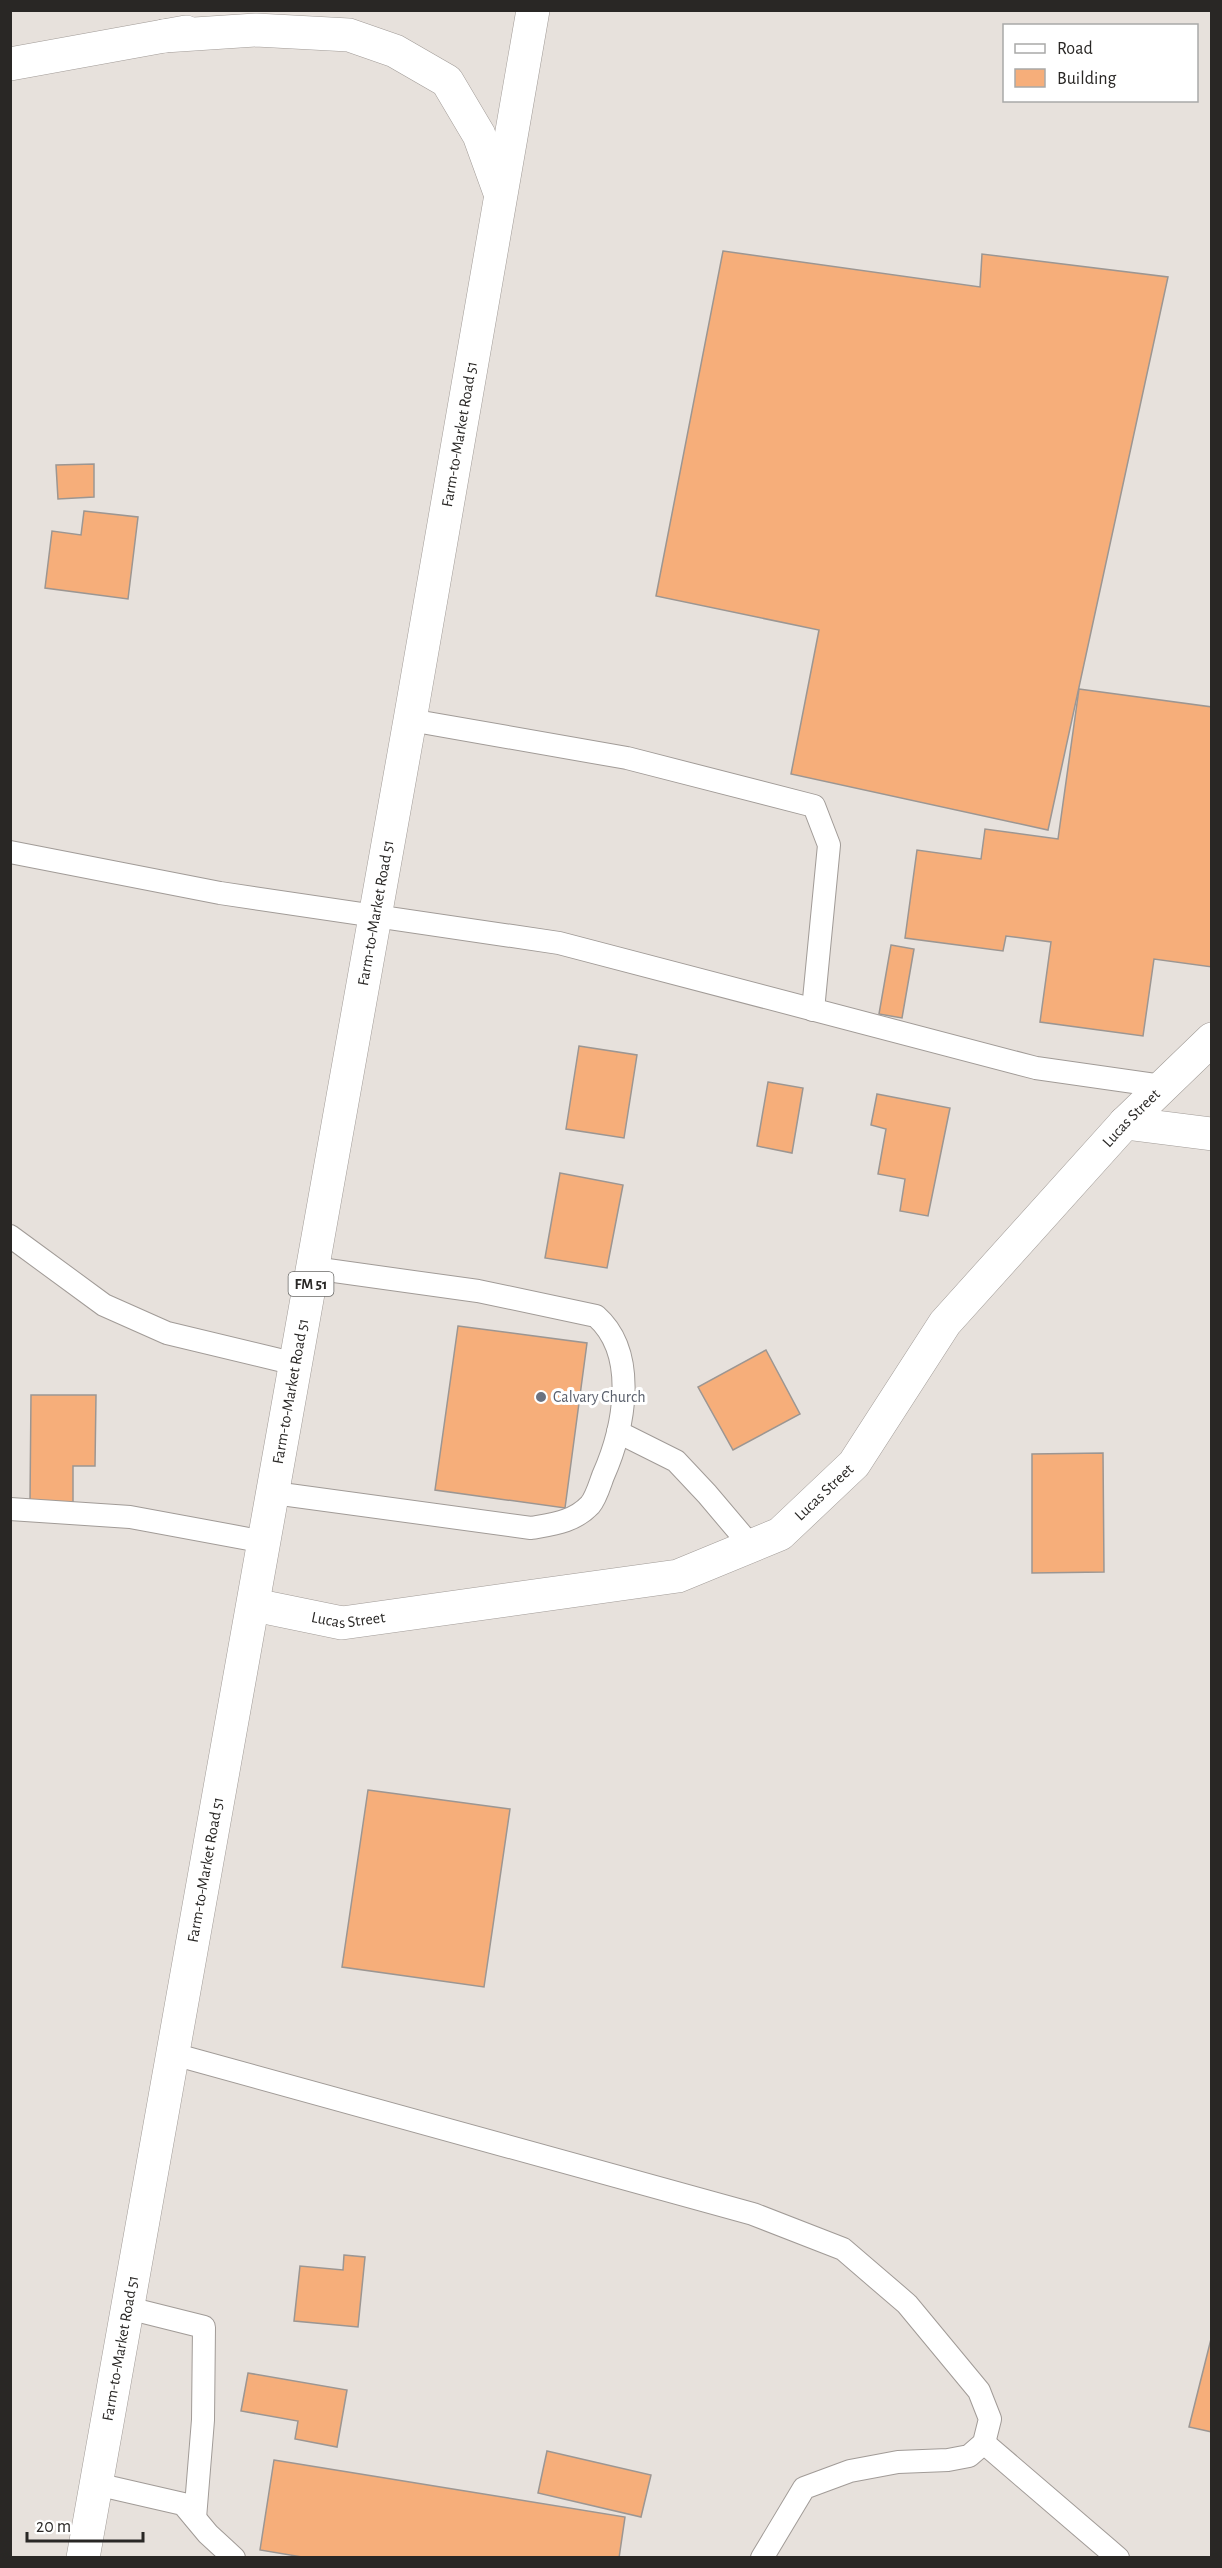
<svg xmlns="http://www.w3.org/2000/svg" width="1222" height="2568" viewBox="0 0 1222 2568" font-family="'Alegreya Sans',sans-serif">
  <rect width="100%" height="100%" fill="#e7e1dc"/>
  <g fill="#f6ae7a" stroke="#9c9692" stroke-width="1.5">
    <path d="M723 251 980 287 982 254 1168 277 1048 830 791 774 819 630 656 596Z"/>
    <path d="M94 464V497L58 499 56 465Z"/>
    <path d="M84 511 138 517 128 599 45 588 52 531 81 535Z"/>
    <path d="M1079 689 1212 707V967L1154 959 1143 1036 1040 1022 1051 942 1006 936 1003 951 905 938 917 850 981 859 985 829 1058 839Z"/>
    <path d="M891 945 914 949 902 1018 879 1014Z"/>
    <path d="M579 1046 637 1055 624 1138 566 1129Z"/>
    <path d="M768 1082 803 1088 792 1153 757 1146Z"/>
    <path d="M877 1094 950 1108 928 1216 900 1211 905 1179 878 1174 886 1129 871 1125Z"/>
    <path d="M560 1173 623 1185 607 1268 545 1258Z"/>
    <path d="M458 1326 587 1343 565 1508 435 1490Z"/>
    <path d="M766 1350 800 1414 733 1450 698 1387Z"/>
    <path d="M31 1395H96L95 1466H73V1502L30 1501Z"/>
    <path d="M1103 1453 1104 1572 1032 1573V1454Z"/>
    <path d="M368 1790 510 1809 484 1987 342 1967Z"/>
    <path d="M344 2255 365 2257 358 2327 294 2321 300 2266 343 2270Z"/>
    <path d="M1211 2339H1212V2432L1189 2427Z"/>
    <path d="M248 2373 347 2390 337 2447 295 2439 298 2421 241 2411Z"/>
    <path d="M547 2451 651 2475 641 2517 538 2493Z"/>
    <path d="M274 2460 625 2517 619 2558H308L260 2550Z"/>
  </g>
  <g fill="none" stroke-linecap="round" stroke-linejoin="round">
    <g stroke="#a19b97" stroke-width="24">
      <g id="service">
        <path d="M410 720 627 758 814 806 829 845 813 1010"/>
        <path d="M10 852 220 893 559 943 1036 1068 1162 1086"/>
        <path d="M10 1236 104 1305 167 1333 296 1364"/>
        <path d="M618 1432 676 1461 707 1494 751 1546"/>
        <path d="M274 1493 531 1528C553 1524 574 1522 590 1505 596 1498 600 1484 603 1476 624 1429 639 1354 596 1316L478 1291 313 1268"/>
        <path d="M10 1509 130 1517 265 1542"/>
        <path d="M173 2054 753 2214 843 2249 907 2304 979 2391 990 2419 984 2443 969 2456 948 2460 898 2462 850 2471 804 2488 762 2558"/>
        <path d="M128 2308 204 2327 203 2420 195 2518"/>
        <path d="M984 2443 1118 2558"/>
        <path d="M96 2484 183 2504 208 2534 234 2558"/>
      </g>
    </g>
    <g stroke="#a19b97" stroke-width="34">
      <g id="minor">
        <path d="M1125 1123 1212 1134"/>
        <path id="s1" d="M254 1605 342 1623 678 1576 780 1534 854 1464 945 1323 1125 1123 1212 1039"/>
      </g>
    </g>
    <g stroke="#a19b97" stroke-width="34">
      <g id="primary">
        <path d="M164 36 256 30 349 35 395 51 447 81 479 135 500 193"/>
        <path d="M10 64 186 32"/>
        <path id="s2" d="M83 2558 410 720 533 10"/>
      </g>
    </g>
    <use href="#service" stroke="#fff" stroke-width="22"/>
    <use href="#minor" stroke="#fff" stroke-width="33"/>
    <use href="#primary" stroke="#fff" stroke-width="33"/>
  </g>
  <circle fill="#6b7280" stroke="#fff" stroke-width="2" cx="541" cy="1397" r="6"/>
  <g text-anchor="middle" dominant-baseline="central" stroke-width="6" stroke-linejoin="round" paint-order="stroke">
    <rect fill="#fff" stroke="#696866" stroke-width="1.5" x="288.5" y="1272" width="45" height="24" rx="4.5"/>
    <g font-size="15" font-weight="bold" fill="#292725">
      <text x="311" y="1284">FM 51</text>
    </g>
    <g font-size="16" fill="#292725" stroke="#fff">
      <text stroke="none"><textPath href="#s2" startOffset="2157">Farm-to-Market Road 51</textPath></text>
      <text stroke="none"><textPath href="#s2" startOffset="1671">Farm-to-Market Road 51</textPath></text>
      <text stroke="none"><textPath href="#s1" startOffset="1086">Lucas Street</textPath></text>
      <text stroke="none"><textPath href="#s2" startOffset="1185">Farm-to-Market Road 51</textPath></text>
      <text stroke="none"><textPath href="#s1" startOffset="600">Lucas Street</textPath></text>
      <text stroke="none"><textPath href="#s1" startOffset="96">Lucas Street</textPath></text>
      <text stroke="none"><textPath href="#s2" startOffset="699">Farm-to-Market Road 51</textPath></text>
      <text stroke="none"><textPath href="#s2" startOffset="213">Farm-to-Market Road 51</textPath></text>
    </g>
    <g font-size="16" fill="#5b616d" stroke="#fff" text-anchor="start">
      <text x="553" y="1397">Calvary Church</text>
    </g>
  </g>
  <rect width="1222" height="2568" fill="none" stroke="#292725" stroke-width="24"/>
  <rect x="1003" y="24" width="195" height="78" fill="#ffffff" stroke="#a9a9a8" stroke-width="1.5"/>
  <rect x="1015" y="44" width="30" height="9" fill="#ffffff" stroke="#a9a9a8" stroke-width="1.5"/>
  <text x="1057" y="54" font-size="18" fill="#292725">Road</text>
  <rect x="1015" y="69" width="30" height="18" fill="#f6ae7a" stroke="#a9a9a8" stroke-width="1.5"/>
  <text x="1057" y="84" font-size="18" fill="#292725">Building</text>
  <path d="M27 2532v9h116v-9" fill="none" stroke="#292725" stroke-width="3"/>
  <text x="36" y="2532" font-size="18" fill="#292725" stroke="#ffffff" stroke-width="4.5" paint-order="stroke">20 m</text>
</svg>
